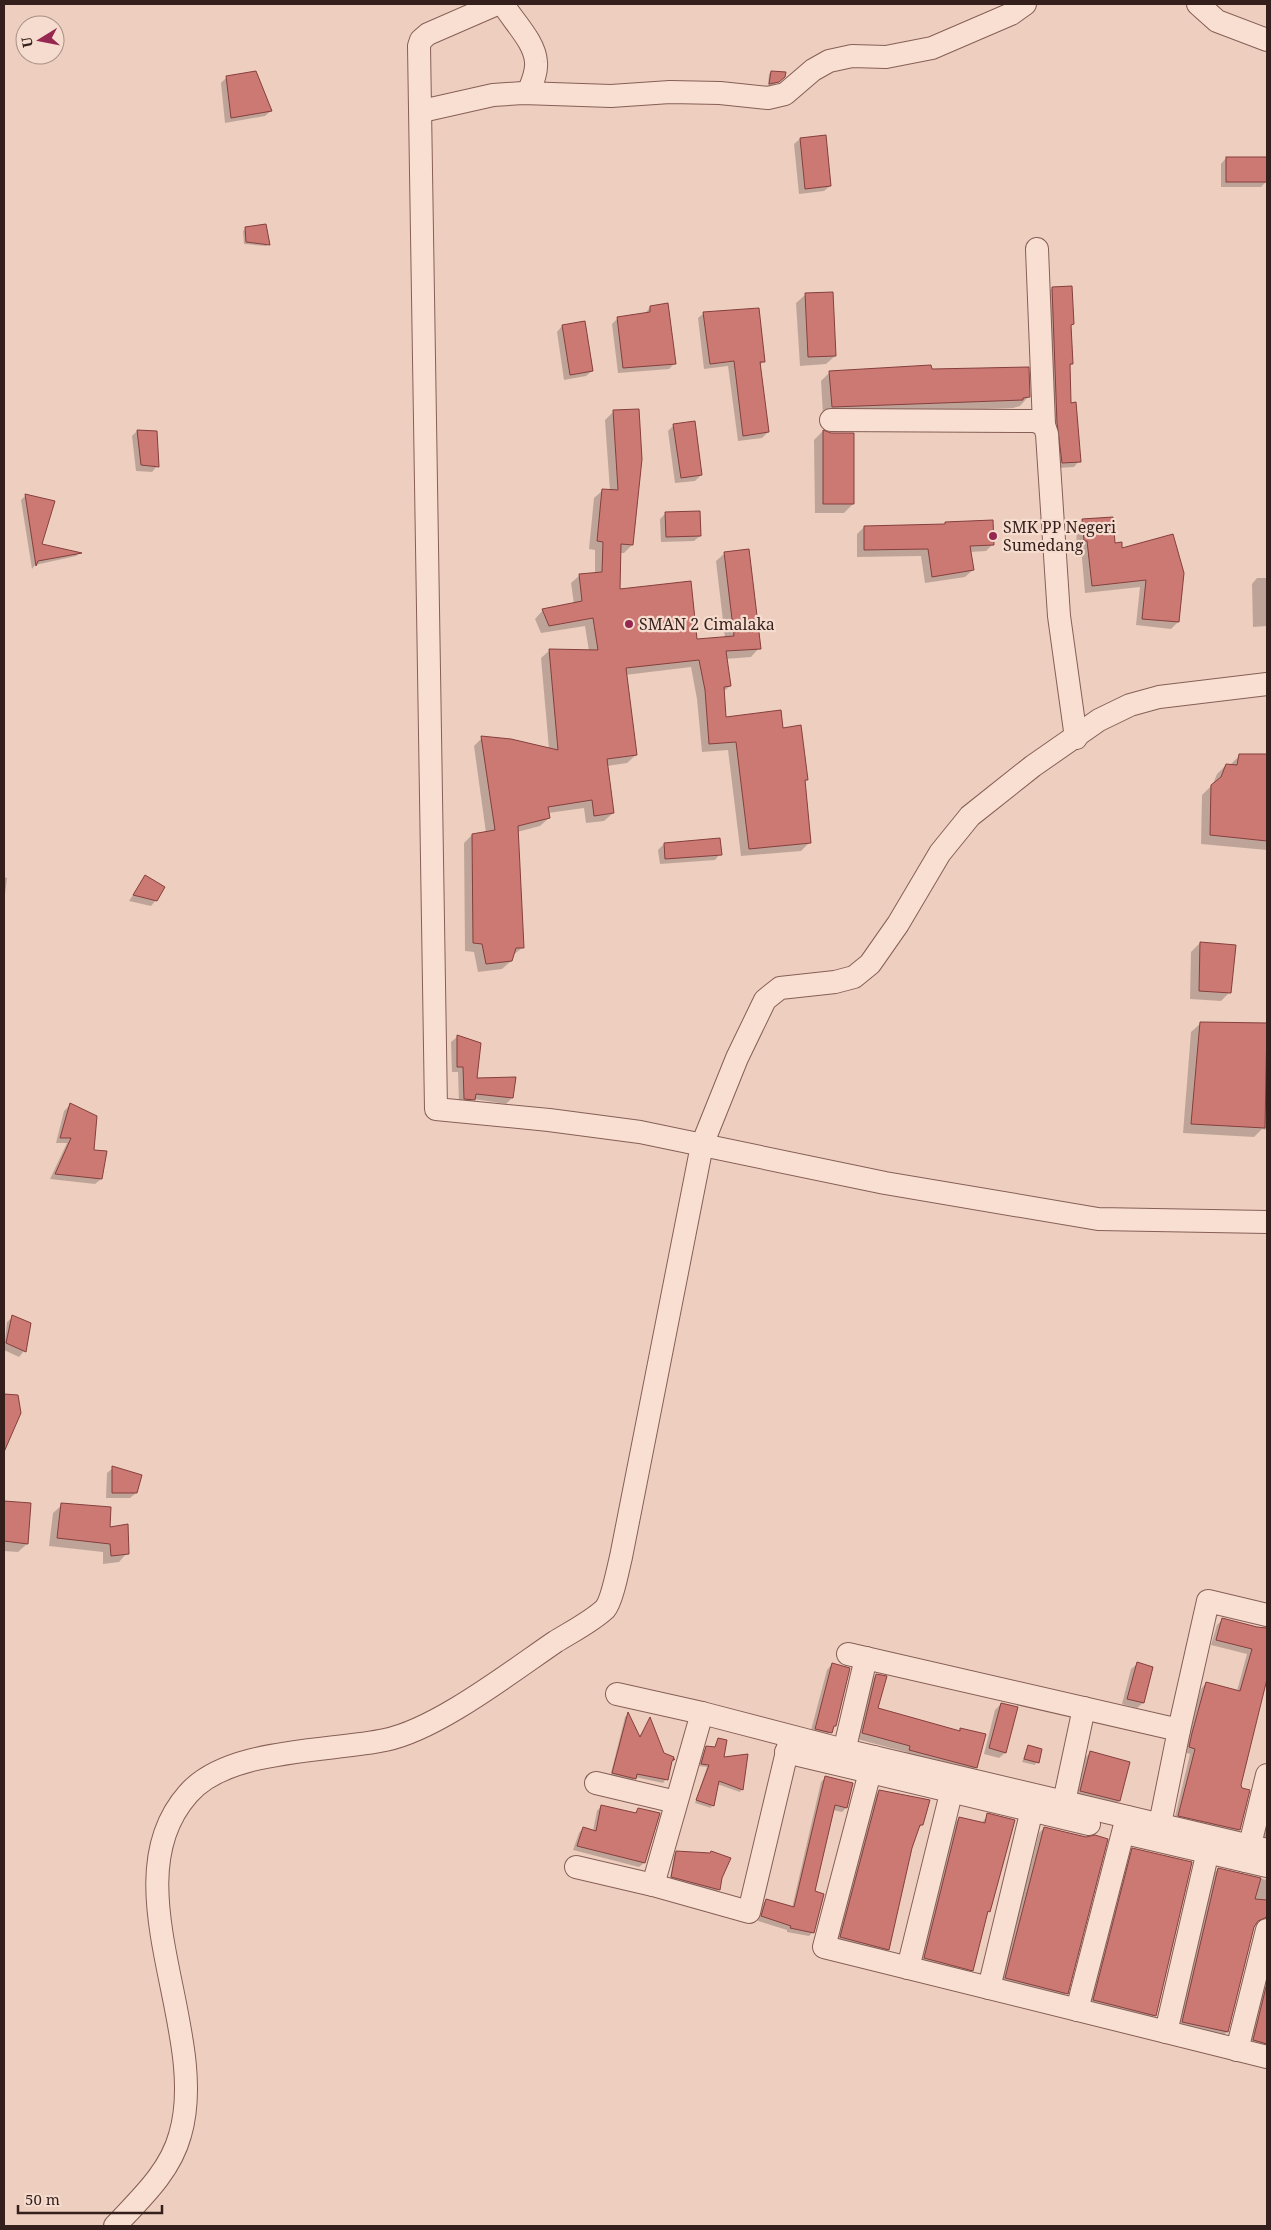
<svg xmlns="http://www.w3.org/2000/svg" width="1271" height="2230" viewBox="0 0 1271 2230" font-family="'Noto Serif',serif">
  <rect width="100%" height="100%" fill="#eecebe"/>
  <g fill="#0003">
    <path d="M771 72 784 76 775 84 768 86 769 74Z"/>
    <path d="M227 77 271 111 265 116 225 123 221 83Z"/>
    <path d="M800 139 830 186 824 191 799 194 794 144Z"/>
    <path d="M1226 158 1266 182 1261 187H1221V164Z"/>
    <path d="M246 228 269 244 266 246 244 244 243 231Z"/>
    <path d="M1052 288 1073 324 1070 327 1072 364 1069 367V404L1079 461 1074 467 1057 468 1046 294Z"/>
    <path d="M805 295 835 356 826 364 800 366 796 303Z"/>
    <path d="M650 307 674 364 669 369 618 373 612 324 618 318 645 314Z"/>
    <path d="M704 313 764 361 759 366 768 432 762 438 738 441 728 366 704 369 698 318Z"/>
    <path d="M562 326 592 371 586 376 564 380 557 332Z"/>
    <path d="M930 370 1028 397 1020 406 1013 408 823 415 821 381 830 372Z"/>
    <path d="M614 411 632 545 624 553H620L619 590 696 640 725 638 716 561 725 553 759 648 751 657 725 659 730 686 723 692 725 718 782 729 806 779 804 782 809 843 801 851 741 856 728 750 702 752 697 699 691 667 625 675 636 755 627 763 607 766 613 813 604 821 586 823 584 808 548 813 549 818 540 826 517 832 522 948 512 956 511 961 502 969 478 972 474 952 465 951 464 843 472 835 486 833 474 746 482 738 549 749 541 658 550 650 589 651 585 626 541 633 535 619 543 610 574 604 571 583 580 575 595 574V550L589 549 594 498 603 490 610 491 605 420Z"/>
    <path d="M674 425 701 475 695 481 675 483 668 431Z"/>
    <path d="M137 431 157 466 152 472 136 471 132 436Z"/>
    <path d="M823 431 831 434 853 504 844 513H815L814 440Z"/>
    <path d="M26 495 41 545 80 553 76 556 35 565 32 569 21 500Z"/>
    <path d="M666 513 700 536 694 541 661 542 660 519Z"/>
    <path d="M1083 520 1121 549 1172 536 1178 622 1171 629 1136 625 1140 587 1085 593 1081 547H1077L1076 527Z"/>
    <path d="M945 524 993 544 986 551 970 552 973 570 965 577 925 583 921 556 857 557V534L864 527 943 526Z"/>
    <path d="M1257 578H1267V626L1253 627 1252 584Z"/>
    <path d="M1240 755H1267V850L1201 844 1202 795 1213 784 1217 774 1226 765H1230Z"/>
    <path d="M664 844 720 854 715 860 660 864 658 850Z"/>
    <path d="M4 877 7 878 4 902Z"/>
    <path d="M145 877 156 900 151 906 129 901Z"/>
    <path d="M1200 943 1230 992 1221 1001 1190 999 1191 952Z"/>
    <path d="M1201 1023 1267 1024V1130L1262 1129 1254 1137 1183 1133 1191 1032Z"/>
    <path d="M457 1037 476 1080 512 1098 506 1104 474 1099 468 1105 459 1104 458 1072H452L451 1042Z"/>
    <path d="M70 1105 92 1151 101 1179 95 1184 50 1179 67 1143H56L64 1111Z"/>
    <path d="M13 1317 24 1351 19 1357 4 1350 7 1322Z"/>
    <path d="M113 1468 136 1493 130 1498H106L107 1473Z"/>
    <path d="M4 1502 30 1504 27 1544 18 1552 4 1551Z"/>
    <path d="M62 1505 108 1528 127 1553 119 1562 103 1564V1552L49 1546 53 1513Z"/>
    <path d="M1222 1620 1267 1630V1672L1249 1743 1240 1789 1239 1830 1234 1835 1174 1821 1190 1754 1184 1752 1187 1739 1201 1689 1206 1683 1237 1691 1247 1654 1211 1645 1217 1625Z"/>
    <path d="M832 1664 835 1726 825 1738 810 1734 827 1670Z"/>
    <path d="M1137 1664 1143 1703 1137 1708 1122 1704 1131 1669Z"/>
    <path d="M876 1675 877 1709 958 1732 961 1729 976 1767 970 1773 904 1756 906 1752 857 1739 870 1681Z"/>
    <path d="M1001 1704 1005 1753 999 1758 984 1754 995 1710Z"/>
    <path d="M628 1714 639 1737 650 1720 666 1779 663 1783 635 1777 632 1782 610 1777 625 1717Z"/>
    <path d="M719 1739 722 1759 742 1789 740 1792 717 1784 711 1808 695 1803 707 1767 699 1766 704 1750 707 1747 714 1748Z"/>
    <path d="M1028 1746 1041 1750 1035 1765 1022 1762Z"/>
    <path d="M1091 1752 1119 1801 1110 1809 1072 1799 1082 1761Z"/>
    <path d="M825 1778 852 1784 846 1808 842 1812 833 1810 813 1892V1932L809 1936 787 1932V1930L758 1921 762 1904 766 1900 792 1908 821 1782Z"/>
    <path d="M879 1791 922 1825 917 1830 911 1848 888 1949 882 1955 835 1943 874 1797Z"/>
    <path d="M601 1806 634 1814 639 1810 644 1863 639 1867 573 1850 579 1833 583 1828 593 1831 597 1811Z"/>
    <path d="M988 1815 989 1911 985 1915 972 1970 967 1975 919 1963 954 1823 959 1818 981 1824Z"/>
    <path d="M1267 1816V1844L1261 1842Z"/>
    <path d="M1044 1828 1066 1993 1061 1998 1001 1983 1039 1833Z"/>
    <path d="M1133 1850 1155 2015 1149 2021 1088 2006 1127 1855Z"/>
    <path d="M677 1853 709 1854 721 1877 718 1890 716 1892 670 1879 674 1855Z"/>
    <path d="M1218 1869 1267 1880V1924L1257 1922 1253 1926 1227 2032 1221 2037 1177 2028 1212 1875Z"/>
    <path d="M1267 1970V2051L1248 2045Z"/>
  </g>
  <g fill="#cc7974" stroke="#853f3d">
    <path d="M256 71 272 111 231 118 226 76Z"/>
    <path d="M771 71 786 72 785 77 779 82 769 84Z"/>
    <path d="M826 135 831 186 805 189 800 138Z"/>
    <rect x="1226" y="157" width="41" height="25"/>
    <path d="M266 224 270 245 246 242 245 227Z"/>
    <path d="M1072 286 1074 324 1071 325 1073 364H1070L1071 403 1076 402 1081 462 1062 463 1057 423 1052 287Z"/>
    <path d="M833 292 836 356 808 357 805 293Z"/>
    <path d="M668 303 676 364 623 368 617 317 650 312V306Z"/>
    <path d="M759 308 765 362H760L769 432 743 436 734 361 710 364 703 312Z"/>
    <path d="M585 321 593 371 570 375 562 325Z"/>
    <path d="M931 365 932 369 1029 367 1030 397 1023 398V400L832 407 829 371Z"/>
    <path d="M639 409 642 459 633 545 621 544 620 589 691 581 697 639 734 636 724 552 749 549 761 649 726 651 731 686 724 687 726 717 781 710 783 728 801 725 808 780H805L811 843 749 849 736 742 709 744 705 690 699 660 626 668 637 755 607 759 614 813 594 816 592 800 548 807 550 818 518 826 524 948H516L512 961 486 964 482 944 473 943 472 834 495 830 481 736 511 739 558 750 549 649 598 650 593 618 549 626 542 609 582 601 579 574 602 572 603 542 597 541 602 489 618 490 613 410Z"/>
    <path d="M695 421 702 475 681 478 673 424Z"/>
    <path d="M137 430 157 431 159 467 141 465Z"/>
    <path d="M823 430 831 433H854V504H823Z"/>
    <path d="M25 494 55 501 42 544 82 553 38 561 36 566Z"/>
    <path d="M700 511 701 536 666 537 665 512Z"/>
    <path d="M1113 517 1115 543 1122 542V548L1173 534 1184 573 1179 622 1142 619 1146 580 1092 586 1087 541H1084L1082 519Z"/>
    <path d="M993 520 994 545 970 546 974 570 932 577 928 549 864 550V526L945 524V522Z"/>
    <path d="M1239 754H1267V841L1210 835 1211 785 1221 777 1226 764 1237 765Z"/>
    <path d="M720 838 722 855 665 859 664 843Z"/>
    <path d="M145 875 165 887 157 901 133 895Z"/>
    <path d="M1200 942 1236 945 1231 993 1199 991Z"/>
    <path d="M1200 1022 1267 1023 1265 1128 1191 1124Z"/>
    <path d="M457 1035 481 1043 477 1078 516 1077 513 1098 476 1094 475 1100 464 1099 463 1067H457Z"/>
    <path d="M70 1103 97 1116 94 1150 107 1151 102 1179 55 1174 71 1138H60Z"/>
    <path d="M12 1315 31 1323 26 1352 6 1343Z"/>
    <path d="M4 1394 18 1395 21 1413 4 1452Z"/>
    <path d="M112 1466 142 1475 137 1493H112Z"/>
    <path d="M4 1501 31 1503 28 1544 4 1541Z"/>
    <path d="M61 1503 111 1507 110 1527 128 1524 129 1554 111 1556 110 1544 57 1538Z"/>
    <path d="M1222 1618 1257 1627 1267 1628V1679L1241 1785 1242 1788 1250 1790 1240 1830 1178 1816 1195 1749 1189 1747 1192 1733 1206 1682 1240 1691 1252 1649 1216 1640Z"/>
    <path d="M1137 1662 1153 1667 1144 1703 1127 1699Z"/>
    <path d="M832 1663 850 1668 836 1726H834L832 1733 815 1729Z"/>
    <path d="M876 1674 887 1676 878 1708 960 1731V1728L986 1734 977 1768 909 1750 910 1746 862 1733Z"/>
    <path d="M1001 1703 1018 1707 1006 1753 989 1748Z"/>
    <path d="M628 1712 640 1737 650 1717 664 1753 674 1757 673 1760 675 1759 672 1761 668 1780 637 1774 636 1779 612 1773Z"/>
    <path d="M718 1738 727 1740 724 1757 748 1754 743 1790 719 1781 714 1806 696 1800 709 1765 701 1764 706 1746 715 1747Z"/>
    <path d="M1028 1745 1042 1749 1039 1763 1024 1759Z"/>
    <path d="M1090 1751 1130 1762 1120 1801 1080 1791Z"/>
    <path d="M825 1776 853 1783 847 1808 835 1805 815 1891 824 1894 814 1933 790 1928 791 1926 761 1916 766 1899 794 1907Z"/>
    <path d="M879 1790 930 1800 923 1825H920L912 1848 889 1950 840 1937Z"/>
    <path d="M601 1805 636 1813 638 1808 660 1813 645 1863 577 1846 583 1827 596 1831Z"/>
    <path d="M987 1813 1015 1820 990 1912 988 1911 973 1971 924 1958 959 1817 985 1823Z"/>
    <path d="M1044 1827 1086 1837 1095 1835 1108 1839 1068 1994 1005 1978Z"/>
    <path d="M1132 1848 1192 1862 1156 2016 1093 2000Z"/>
    <path d="M676 1851 710 1853 711 1851 731 1858 722 1878 720 1890 671 1877Z"/>
    <path d="M1218 1868 1261 1878 1255 1899 1267 1900V1917L1258 1921 1254 1927 1228 2032 1182 2022Z"/>
    <path d="M1267 1983V2044L1253 2040Z"/>
  </g>
  <g fill="none" stroke-linecap="round" stroke-linejoin="round">
    <g stroke="#865f57" stroke-width="24">
      <g id="street">
        <path d="M497 4 428 34 421 40 419 46 436 1109 549 1120 640 1132 885 1183 1098 1219 1267 1222"/>
        <path d="M503 4C513 21 535 42 536 62 537 73 532 83 528 93"/>
        <path d="M1198 4 1217 21 1267 40"/>
        <path d="M422 111 493 95 523 93 611 96 670 92 720 93 768 98 785 94 813 70 829 61 852 56 886 57 932 48 1011 14 1025 4"/>
        <path d="M1037 249 1044 425"/>
        <path d="M831 420 1035 421 1044 425 1047 434 1059 616 1076 738"/>
        <path d="M848 1654 1179 1730 1208 1601 1267 1615"/>
        <path d="M617 1694 702 1713 844 1750 1267 1850"/>
        <path d="M786 1752 1089 1824"/>
        <path d="M874 1757 824 1947 1267 2057"/>
        <path d="M841 1764 866 1658"/>
        <path d="M596 1783 676 1802"/>
        <path d="M1061 1816 1084 1708"/>
        <path d="M1134 1835 1267 1866"/>
        <path d="M1157 1839 1179 1730"/>
        <path d="M1246 1861 1267 1775"/>
        <path d="M576 1867 653 1885 749 1912 790 1739"/>
        <path d="M653 1885 702 1713"/>
        <path d="M908 1968 955 1777"/>
        <path d="M989 1988 1035 1797"/>
        <path d="M1077 2010 1127 1817"/>
        <path d="M1166 2032 1211 1838"/>
        <path d="M1237 2050 1267 1930"/>
        <path d="M115 2226C140 2199 170 2172 180 2135 211 2031 109 1883 188 1794 227 1748 328 1752 385 1740 436 1730 511 1672 555 1642 571 1632 591 1622 605 1609 612 1601 618 1569 621 1557L702 1145 737 1058 765 1000 780 988 835 982 854 977 870 964 898 924 940 853 970 816 1033 766 1099 720 1130 705 1159 697 1267 684"/>
      </g>
    </g>
    <use href="#street" stroke="#f9dfd1" stroke-width="22"/>
  </g>
  <g fill="#952750" stroke="#f5dcce" stroke-width="2">
    <circle cx="993" cy="536" r="5"/>
    <circle cx="629" cy="624" r="5"/>
  </g>
  <g text-anchor="middle" dominant-baseline="central" stroke-width="4.5" stroke-linejoin="round" paint-order="stroke">
    <g font-size="16" fill="#351f1c" stroke="#f5dcce" text-anchor="start">
      <text x="1003" y="527">SMK PP Negeri<tspan x="1003" dy="18">Sumedang</tspan></text>
      <text x="639" y="624">SMAN 2 Cimalaka</text>
    </g>
  </g>
  <rect width="1271" height="2230" fill="none" stroke="#351f1c" stroke-width="10"/>
  <g transform="translate(40 40) rotate(260)"><circle r="24" fill="#f5dcce" stroke="#a89087"/>
  <path d="M0-4L9 19L0 12L-9 19Z" fill="#952750"/>
  <text y="-8" font-size="14" font-weight="bold" text-anchor="middle" fill="#351f1c">U</text>
  </g>
  <path d="M18 2205v8h144v-8" fill="none" stroke="#351f1c" stroke-width="2.5"/>
  <text x="25" y="2205" font-size="15" fill="#351f1c" stroke="#f5dcce" stroke-width="4" paint-order="stroke">50 m</text>
</svg>
